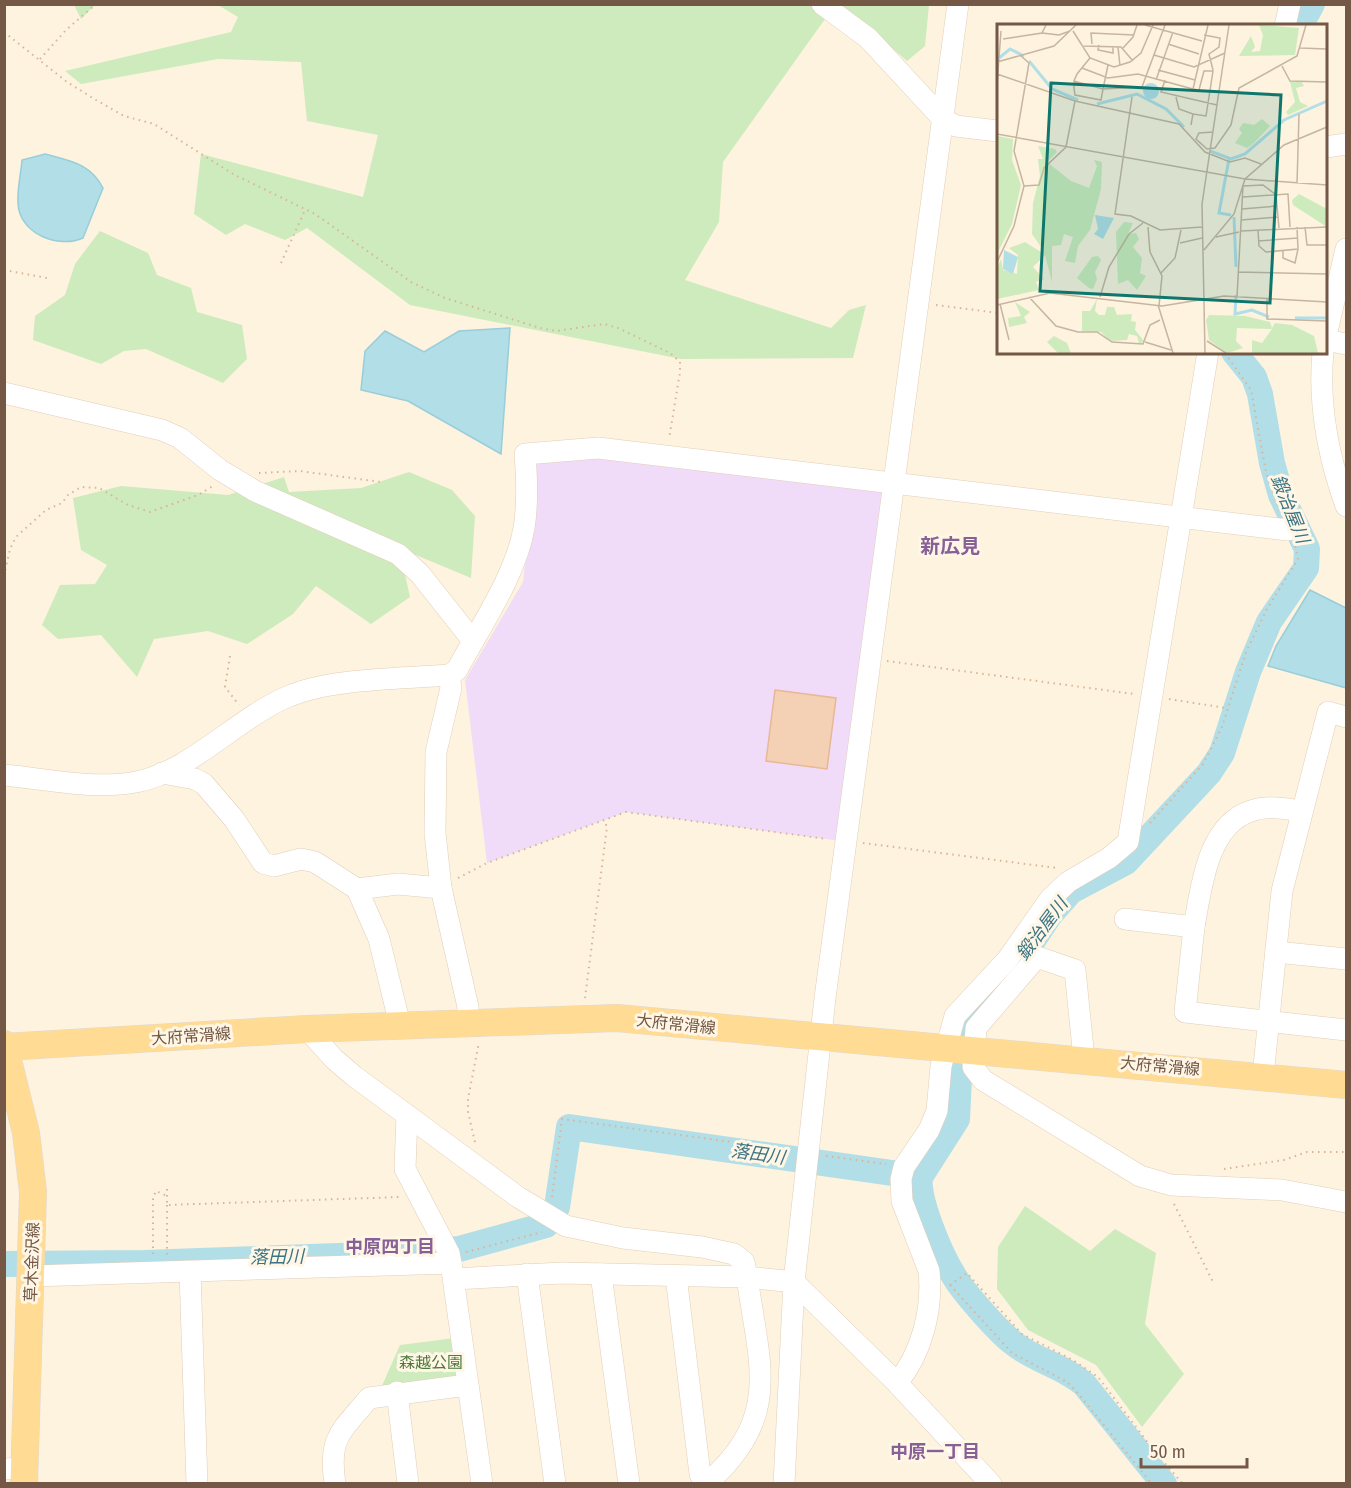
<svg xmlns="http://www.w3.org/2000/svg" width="1351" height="1488" viewBox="0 0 1351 1488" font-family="'Fira Sans Condensed','Noto Sans JP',sans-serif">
  <rect width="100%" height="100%" fill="#fdf3de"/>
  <path fill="#f0dcf9" d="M598 452 896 483 848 842 626 812 487 863 465 680 523 582 533 497 530 462Z"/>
  <g fill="#ceebbd">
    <path d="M74 5H95L81 19Z"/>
    <path d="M218 5H835L723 162 719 222 685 280 831 328 849 310 866 305 853 358 681 359 410 305 307 228 285 240 245 224 226 235 194 214 201 154 363 197 378 135 307 121 301 62 218 59 81 84 65 71 231 32 238 17Z"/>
    <path d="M842 5H929L925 46 907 61Z"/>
    <path d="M100 231 148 253 157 275 191 288 197 312 242 325 247 359 223 383 146 349 124 351 101 364 33 340 35 316 65 295 75 264Z"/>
    <path d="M409 472 452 490 475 516 471 578 399 548 410 597 371 624 316 586 293 614 247 644 208 631 154 639 137 677 101 635 58 639 42 625 60 585 95 584 107 565 81 550 73 498 121 486 228 495 284 477 289 492 361 488Z"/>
    <path d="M1025 1206 1090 1251 1115 1229 1156 1253 1145 1324 1184 1374 1142 1427 1096 1365 1028 1330 997 1289 998 1247Z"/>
    <path d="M455 1338 460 1370 453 1379 381 1388 400 1345Z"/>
  </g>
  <g fill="#b2dee7" stroke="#98cdda" stroke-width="1.5">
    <path d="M45 154C70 161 90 163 103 188L83 238C59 249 19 234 18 203 17 189 21 174 22 160Z"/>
    <path d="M510 328 501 454 408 401 361 390 365 351 385 331 424 352 459 331Z"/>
    <path d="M1310 590 1346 608V688L1268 666 1276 646Z"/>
  </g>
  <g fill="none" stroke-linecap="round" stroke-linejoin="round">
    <g stroke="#b2dee7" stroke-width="26">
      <path d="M1300 26 1312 4"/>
      <path d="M557 1207 569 1127 920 1177"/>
      <path d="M4 1264 144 1263 423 1253 459 1249 546 1225"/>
      <path d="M1164 1484 1084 1384C1062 1365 1033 1360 1012 1342 998 1331 963 1292 954 1276 941 1256 917 1200 920 1177L957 1119 960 1058 969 1016 1022 957 1049 916 1071 891 1126 862 1209 773 1222 753 1248 672 1269 622 1306 568 1307 549 1281 495 1272 463 1260 394 1254 377 1234 352"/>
    </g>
  </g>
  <path fill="#f4d0b5" stroke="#e8b794" stroke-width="1.5" d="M775 690 836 698 827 769 766 761Z"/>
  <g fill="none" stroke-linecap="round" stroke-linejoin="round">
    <g stroke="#e2ceba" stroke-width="22">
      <g id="minor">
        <path d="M822 4 868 38 943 119 956 126 998 131"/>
        <path d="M1285 26 1290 4"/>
        <path d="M1326 147 1346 144"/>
        <path d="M1326 336 1346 249"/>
        <path d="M1326 340 1346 344"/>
        <path d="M1323 352C1318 405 1328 456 1346 506"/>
        <path d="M4 393 162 430 180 438 220 470 255 491 398 554 420 574 473 641"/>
        <path d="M449 675 451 688 436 752 435 833 441 888 468 1007V1022"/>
        <path d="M162 773 195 779 204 784 234 819 263 863 274 866 301 859 315 862 357 889 398 884 441 888"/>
        <path d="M4 775C47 779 94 790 136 782 190 772 236 719 287 697 330 678 401 679 449 675L457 670C480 627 516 575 524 528 528 504 527 479 525 454L598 448 1288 530"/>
        <path d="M357 889 379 939 400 1025"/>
        <path d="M1125 919 1194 927C1201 889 1207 825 1251 811 1267 805 1286 809 1302 811"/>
        <path d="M1194 927 1185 1012 1346 1030"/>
        <path d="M1276 952 1346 959"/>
        <path d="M307 1029 334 1059 354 1076 518 1197 566 1226 623 1238 702 1247 734 1254 744 1262 747 1277 794 1282 897 1383 991 1484"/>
        <path d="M1084 1059 1075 970 1037 957 976 1028 973 1067 983 1080 1140 1176 1171 1185 1282 1190 1346 1202"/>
        <path d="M1263 1076 1282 891 1328 712 1346 717"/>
        <path d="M407 1115 405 1169 449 1253 451 1263"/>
        <path d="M190 1272 197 1484"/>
        <path d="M527 1274 555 1484"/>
        <path d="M601 1274 629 1484"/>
        <path d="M32 1276 451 1263 482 1484"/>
        <path d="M676 1276 700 1474 705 1484"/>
        <path d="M455 1279 561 1273 747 1277C759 1364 783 1418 706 1484"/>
        <path d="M897 1383C922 1353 933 1309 929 1271L902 1201 901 1179 904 1167 929 1130 937 1111 941 1066 955 1016 1007 960 1050 899 1068 882 1109 858 1128 842 1208 352"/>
        <path d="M397 1392 408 1484"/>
        <path d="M4 1469 24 1468"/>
        <path d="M335 1484C328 1437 341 1432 369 1398L467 1385"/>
        <path d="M784 1484 794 1282 825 998 958 4"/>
      </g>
    </g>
    <g stroke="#e0dad6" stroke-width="28">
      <g id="major">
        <path d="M4 1044 26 1133 33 1192 24 1484"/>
        <path d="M4 1047 307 1029 617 1018 1346 1085"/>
      </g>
    </g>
    <g stroke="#d8b498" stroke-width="2" stroke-dasharray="1.5 4.5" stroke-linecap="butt">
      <path d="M4 32 67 82 96 100 124 116 154 124 233 174 315 214 411 282 445 298 540 328 556 331 604 324 618 328 670 353 680 362V372L669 439"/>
      <path d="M40 59 66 30 96 4"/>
      <path d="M281 263 305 210"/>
      <path d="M4 270 47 278"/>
      <path d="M936 305 998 313"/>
      <path d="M1225 353 1251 390 1266 472 1280 512"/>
      <path d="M259 473 300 471 381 482"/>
      <path d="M4 576 10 549 16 537 46 510 62 503 68 495 81 487 99 488 128 505 150 512 198 495 213 486"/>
      <path d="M230 656 225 687 239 705"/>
      <path d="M887 661 1134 694"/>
      <path d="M1169 699 1226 708"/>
      <path d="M1150 823 1203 764 1222 727 1246 652 1267 609 1298 559 1295 545"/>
      <path d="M863 843 1057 868"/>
      <path d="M458 878 487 863 626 812 827 839"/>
      <path d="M585 998 607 827 604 820"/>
      <path d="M475 1142 468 1112V1099L479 1042"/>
      <path d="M826 1156 886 1164"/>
      <path d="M1224 1169 1284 1160 1307 1152H1346"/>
      <path d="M167 1189V1205L400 1197"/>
      <path d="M552 1197 562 1119 791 1150"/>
      <path d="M1174 1204 1214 1284"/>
      <path d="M167 1205V1256"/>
      <path d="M466 1252 542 1232"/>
      <path d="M153 1254V1198L156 1191 167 1196"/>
      <path d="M950 1285 967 1273 1022 1334 1073 1360 1098 1377 1155 1452 1183 1484"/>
      <path d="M950 1285 1012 1353 1067 1382 1076 1391 1152 1484"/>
    </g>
    <use href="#minor" stroke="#fff" stroke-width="21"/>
    <use href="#major" stroke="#ffdb94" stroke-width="27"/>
  </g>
  <g text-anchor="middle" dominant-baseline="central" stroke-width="6" stroke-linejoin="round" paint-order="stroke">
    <g font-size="16" fill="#745845" stroke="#fff6e6">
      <text transform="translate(676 1024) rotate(6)">大府常滑線</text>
      <text transform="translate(191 1036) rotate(-4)">大府常滑線</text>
      <text transform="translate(1160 1066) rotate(5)">大府常滑線</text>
      <text transform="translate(32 1262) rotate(-88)">草木金沢線</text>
    </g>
    <g font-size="16" fill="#4c7b3d" stroke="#fff6e6">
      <text x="431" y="1362">森越公園</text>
    </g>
    <g font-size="18" font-style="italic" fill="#3b7483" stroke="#fff6e6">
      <text transform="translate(1290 509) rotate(68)">鍛治屋川</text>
      <text transform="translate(1042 929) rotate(-53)">鍛治屋川</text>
      <text transform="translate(758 1154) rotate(8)">落田川</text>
      <text transform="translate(277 1257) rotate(-1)">落田川</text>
    </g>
    <g font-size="18" font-weight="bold" fill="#886098" stroke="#fff6e6">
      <text x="390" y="1247">中原四丁目</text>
      <text x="935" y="1452">中原一丁目</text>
    </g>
    <g font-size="20" font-weight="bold" fill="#886098" stroke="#fff6e6">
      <text x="950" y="546">新広見</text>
    </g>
  </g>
  <g transform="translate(997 24)">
    <rect width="330" height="330" fill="#fdf3de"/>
    <path d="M262 1 302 4 298 31 242 32 254 12 258 23 254 28 263 27 266 11ZM293 58H305L307 62 299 64 303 78 311 82 291 91 289 88 298 78ZM265 95 273 102 257 119 250 124 238 119 245 109 242 105 246 99 257 101ZM0 112 16 115 15 136 24 161 15 200 0 230ZM41 122 58 125 60 128 50 138 74 157 92 164 100 142 97 136 105 138 104 165 93 206 81 222 78 239 68 237 76 213 67 210 64 221 55 222V258L48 231 36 243 47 255 39 258 42 266 0 275V245L4 235 6 246 20 250 21 231 12 224 28 218 44 228 46 226 35 210 36 179 43 152 41 135H46ZM302 170 330 185V203L296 181 295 176ZM127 198 136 199 131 210 139 209 142 215 136 223 145 234 143 249 149 252 140 266 131 256 121 260 119 208ZM101 232 104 236 98 248 100 255 96 265 92 264 80 254 95 233ZM100 275 98 287 102 291H108L110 283H117L120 291 135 290 134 297 139 298 138 306 147 317 142 320 140 312 132 310 130 316 113 317 104 308 85 307V287H93ZM18 278 33 288 27 293 30 299 12 303 11 294 24 292ZM212 291 248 292 273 298 275 304 278 299 295 301 317 312 321 329H255V316L265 319 275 305 240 304 239 317 246 324 230 329 212 316 209 296ZM57 312 70 319 74 329H61L50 318Z" fill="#ceebbd"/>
    <path d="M146 67a8 8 0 1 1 16 0a8 8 0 1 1-16 0ZM98 191 117 194 106 215 97 210 101 205ZM7 226 21 233 16 250 6 245Z" fill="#b2dee7"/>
    <path fill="none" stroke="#b2dee7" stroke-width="3" d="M2 34 13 25 27 32M32 37 55 65 81 76M100 80 140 70 169 85 187 103M213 127 234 135 248 130 287 96 330 77M232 135 222 189 234 191M237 193 239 243M239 271 238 290 255 286 272 293M298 294H330"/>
    <path fill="none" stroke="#c6b5a1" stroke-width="1.5" d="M148 1 205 17M76 7 93 34 117 43 133 38 144 29 156 1M45 9 62 11 73 7M207 11 223 14 222 23 212 30 216 46M6 15 45 9 49 1M95 20 94 9 137 11M171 20 202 30M102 21 101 26 116 29V23M85 22 124 23 136 37M121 23 123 42M126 24 136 13 140 1M303 24 330 25M157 31 197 43 228 29M0 38 57 22 79 1M111 41 106 65 145 63 168 1M285 42 293 57 330 58M85 44 111 54 141 50 196 65 211 1M161 46 198 56M0 50 78 77 182 100 208 128 233 138 248 134 264 140M159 56 176 8M168 56 164 68 220 81M77 57 106 65 104 76 78 71 77 64V57L80 50 93 34M0 60 4 7M135 73 118 190 134 192 163 206 205 203M179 73 182 85 196 90 194 101M196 90 209 92 216 47H207L202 66 196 65M216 108 202 109 199 115 210 125 218 124 234 101 242 64 300 32 309 1M0 110 248 155 330 161M300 160 302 90M27 162 42 161 47 144 69 123 78 77M279 171 282 204M246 173 291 170 293 203M245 185 280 182M244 196 281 193M151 203 153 228 165 252 162 282M308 203 310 221H330M261 206 262 222 269 228 301 225 300 203M244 207 330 203M219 213 242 208M261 217 301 214M183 219 205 214M207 226 237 190 248 155 287 121 330 103M286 227V234L298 239 301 225M0 238 17 202 27 162 17 127 32 39 24 32M241 248 330 250M164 249 178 234 184 206M32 273 59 302 81 308H100L115 318 146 320 153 301 163 296M103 273 112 243 132 210 146 199M240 273 246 162 266 161 278 170M270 275V295L330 297M3 280 12 316M0 281 53 269 165 282 227 272 330 278M161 281 176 329M210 317 229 329M148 318 174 326M208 329 205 180 232 1"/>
    <path fill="#0f766e" fill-opacity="0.15" stroke="#0f766e" stroke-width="3" d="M54 59 284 71 273 279 43 267Z"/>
    <rect width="330" height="330" fill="none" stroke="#745845" stroke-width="3"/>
  </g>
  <rect width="1351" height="1488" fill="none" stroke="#745845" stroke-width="12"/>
  <path d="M1141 1458v9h106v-9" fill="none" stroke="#745845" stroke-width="3"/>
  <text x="1150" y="1458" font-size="18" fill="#745845" stroke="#fff6e6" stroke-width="4.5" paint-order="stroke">50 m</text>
</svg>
